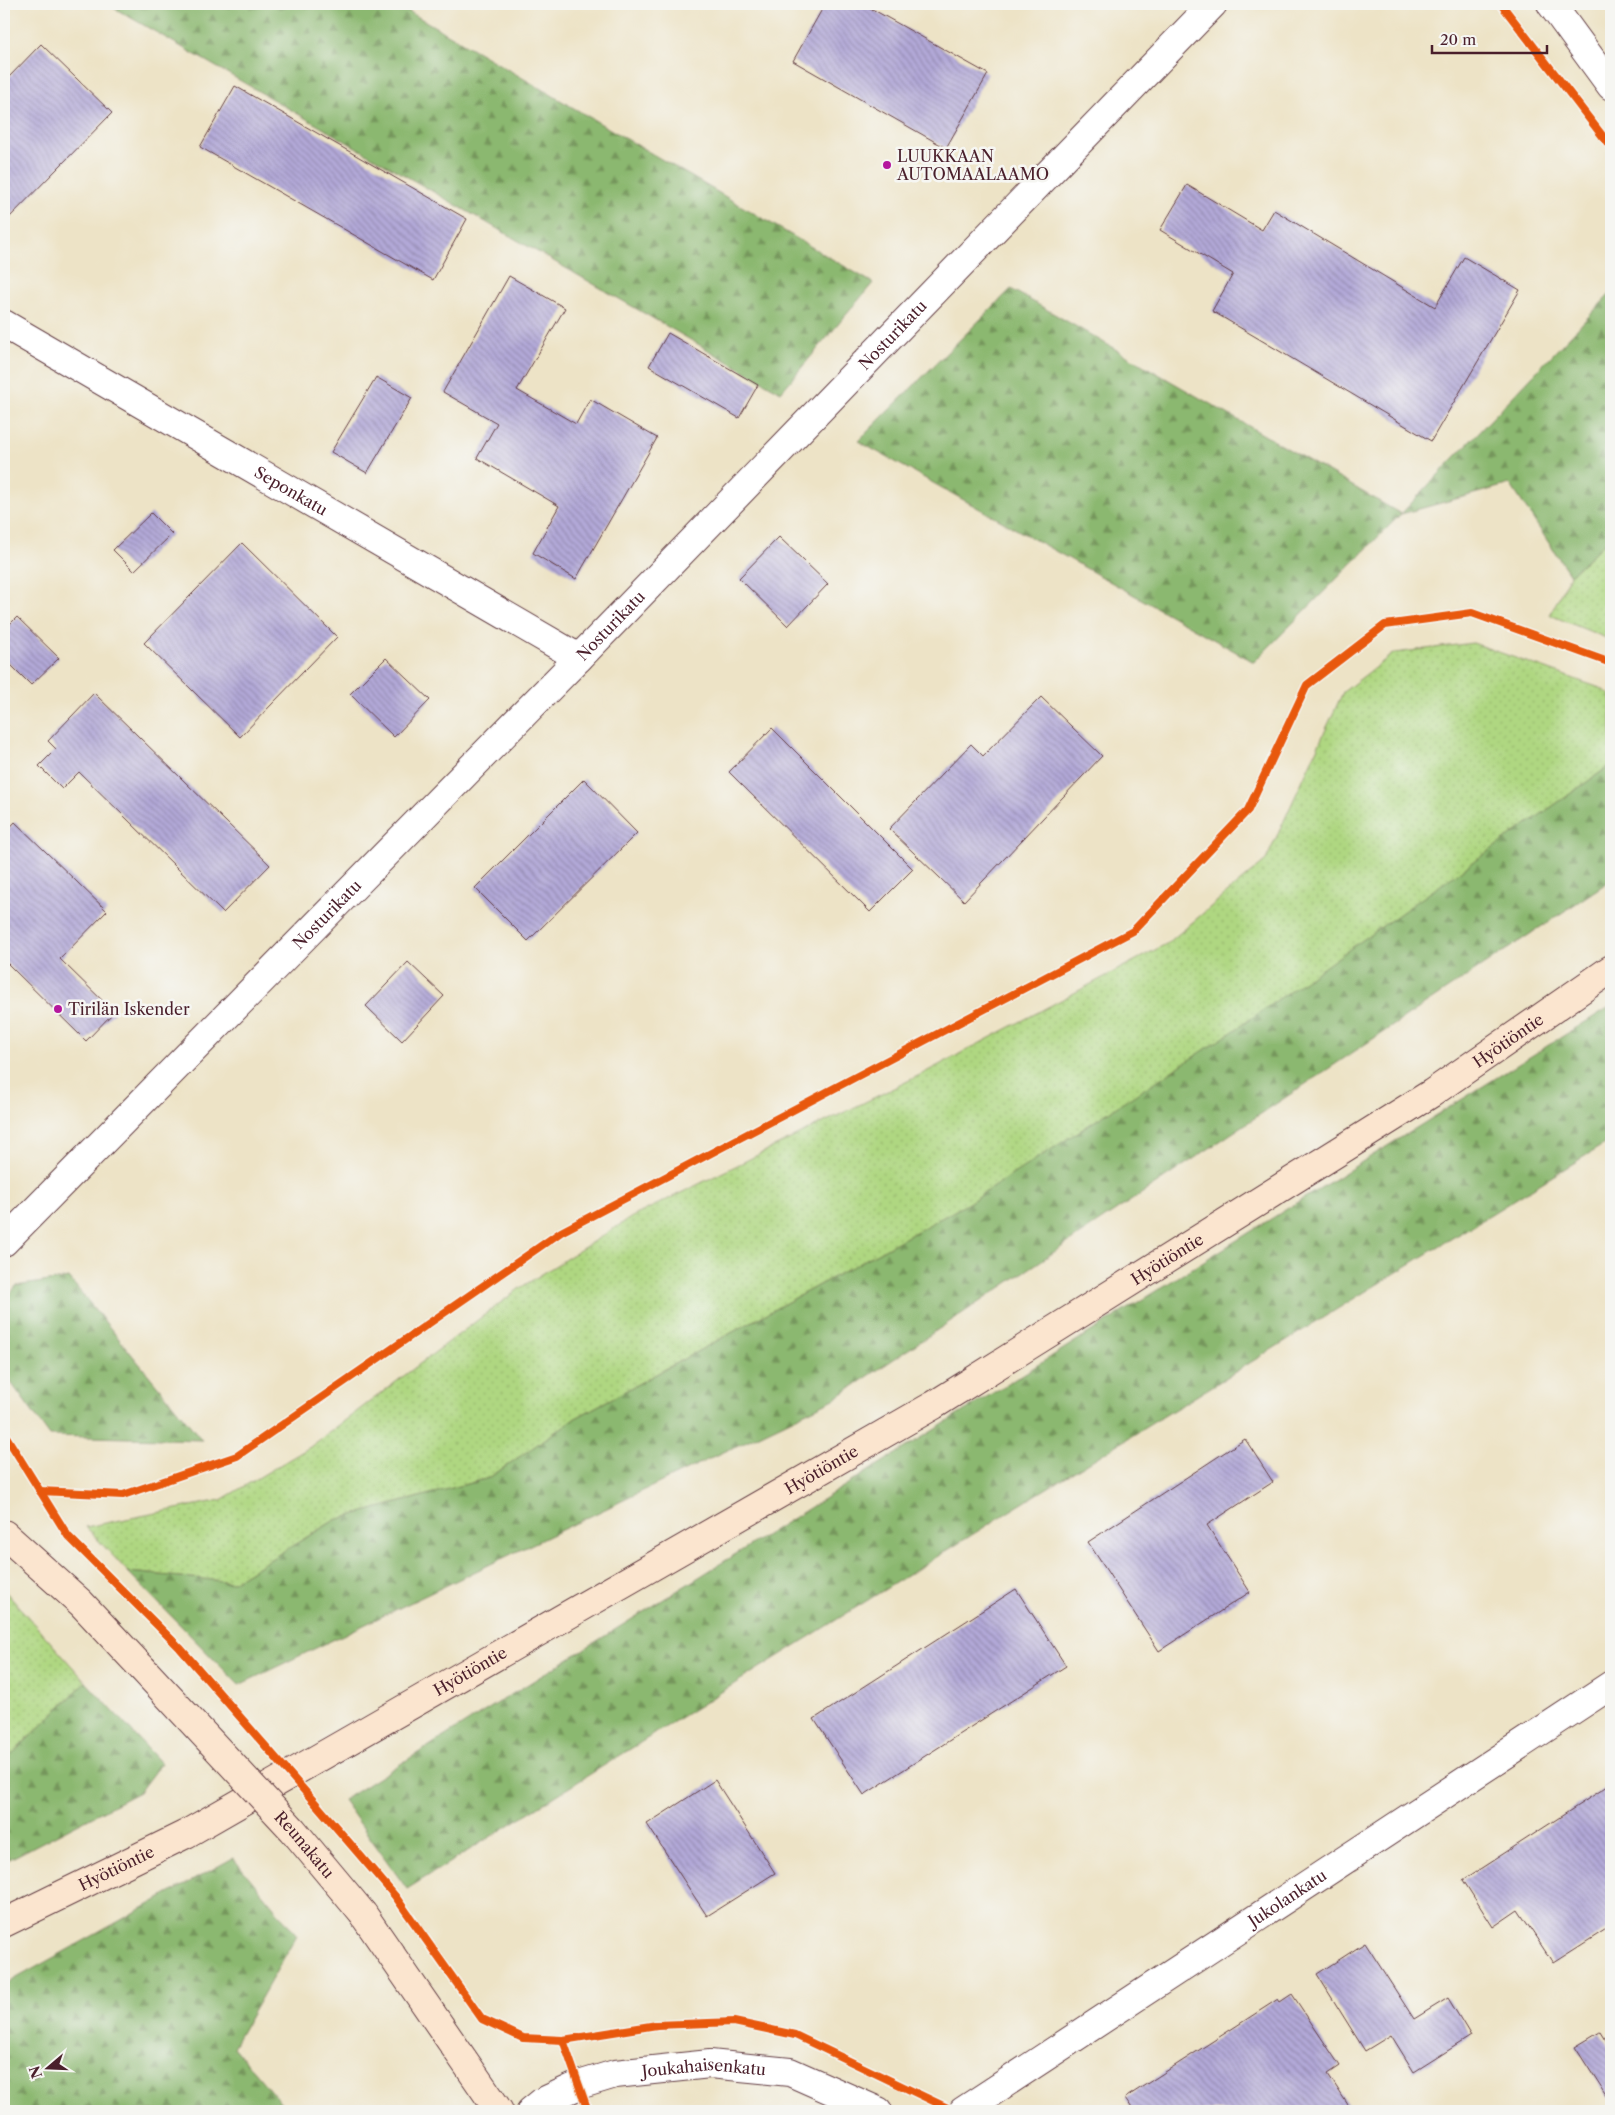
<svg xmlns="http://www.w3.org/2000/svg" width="1615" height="2115" viewBox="0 0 1615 2115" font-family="'Libre Caslon Text',serif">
  <defs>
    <pattern id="grass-dots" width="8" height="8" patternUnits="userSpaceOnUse" patternTransform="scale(1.25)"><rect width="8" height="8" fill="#afd781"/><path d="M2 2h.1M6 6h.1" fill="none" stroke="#98b870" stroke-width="1.8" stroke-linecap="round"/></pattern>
    <pattern id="forest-firs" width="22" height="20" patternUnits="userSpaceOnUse" patternTransform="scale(1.25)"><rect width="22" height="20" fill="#8bb86f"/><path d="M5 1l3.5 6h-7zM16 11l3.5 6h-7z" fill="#74955b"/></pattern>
    <pattern id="building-back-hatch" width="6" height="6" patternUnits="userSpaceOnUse" patternTransform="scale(1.25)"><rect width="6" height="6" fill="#b2a9d8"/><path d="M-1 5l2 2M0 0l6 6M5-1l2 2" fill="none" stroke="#9389af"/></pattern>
  </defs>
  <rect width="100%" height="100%" fill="#f6f6f2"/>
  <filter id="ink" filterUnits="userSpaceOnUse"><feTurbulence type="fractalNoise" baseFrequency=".02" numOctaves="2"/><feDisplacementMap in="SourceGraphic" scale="10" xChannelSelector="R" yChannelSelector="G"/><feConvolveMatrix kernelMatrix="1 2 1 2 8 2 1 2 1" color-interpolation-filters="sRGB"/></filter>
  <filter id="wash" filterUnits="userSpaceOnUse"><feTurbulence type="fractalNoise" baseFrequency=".0096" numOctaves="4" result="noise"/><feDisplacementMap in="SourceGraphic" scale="20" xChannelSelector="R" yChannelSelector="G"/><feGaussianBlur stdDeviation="1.12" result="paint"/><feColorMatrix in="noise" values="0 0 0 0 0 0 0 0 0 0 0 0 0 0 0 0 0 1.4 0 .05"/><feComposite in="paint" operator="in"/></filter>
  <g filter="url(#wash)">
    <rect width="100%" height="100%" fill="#ede3c6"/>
    <g fill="url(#grass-dots)" stroke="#7c7b56">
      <path d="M1611 537V640L1550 615 1570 575Z"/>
      <path d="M1473 643 1600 688 1611 695V765L1232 1033 967 1204 574 1419 489 1478 335 1520 233 1582 128 1572 86 1527 221 1500 310 1447 520 1288 632 1217 924 1073 1168 943 1266 860 1343 692 1394 653Z"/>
      <path d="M4 1590 86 1682 4 1762Z"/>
    </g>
    <g fill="url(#forest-firs)" stroke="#6a6c4d">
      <path d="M107 4H396L873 283 781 392Z"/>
      <path d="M1011 289 1401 514 1611 293V537L1570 575 1510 484 1401 514 1254 662 858 441Z"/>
      <path d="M1611 765V880L834 1399 239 1685 128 1572 233 1582 335 1520 489 1478 574 1419 967 1204 1232 1032Z"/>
      <path d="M1611 1006V1140L1010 1511 407 1889 343 1800Z"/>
      <path d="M69 1278 202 1440 50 1436 4 1373V1302L16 1286Z"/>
      <path d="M86 1682 161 1763 139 1792 4 1862V1762Z"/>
      <path d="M233 1858 297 1935 233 2047 288 2111H4V1985Z"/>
    </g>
    <g id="blocks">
      <g fill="url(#building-back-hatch)">
        <path d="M825 4H863L988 74 946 148 793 61Z"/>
        <path d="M41 44 112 113 4 223V76L7 79Z"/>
        <path d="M235 86 467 219 433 280 200 147Z"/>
        <path d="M1187 185 1262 230 1274 210 1435 307 1464 257 1520 290 1431 441 1212 311 1233 274 1160 230Z"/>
        <path d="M509 276 565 308 517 390 576 424 590 399 657 438 576 579 533 553 559 506 477 458 497 423 443 392Z"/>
        <path d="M668 333 758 385 739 418 649 366Z"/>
        <path d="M376 377 412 398 367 473 331 452Z"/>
        <path d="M151 513 172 534 134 571 113 550Z"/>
        <path d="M779 537 828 584 788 626 739 578Z"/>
        <path d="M242 543 337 637 240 737 144 643Z"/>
        <path d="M17 617 59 658 31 685 4 658V630Z"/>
        <path d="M386 658 430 700 394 737 350 694Z"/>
        <path d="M94 693 270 865 223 913 79 772 62 789 39 766 56 749 48 741Z"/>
        <path d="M1041 697 1102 756 964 901 889 829 971 744 983 756Z"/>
        <path d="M772 728 913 869 870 912 729 772Z"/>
        <path d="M584 779 637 833 528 941 475 888Z"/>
        <path d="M15 822 107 911 60 959 114 1012 86 1041 7 963 4 966V834Z"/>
        <path d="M408 962 444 996 402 1041 366 1006Z"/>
        <path d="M1245 1439 1273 1482 1207 1525 1250 1592 1159 1651 1088 1542Z"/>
        <path d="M1016 1589 1066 1666 864 1795 814 1719Z"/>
        <path d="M715 1780 775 1873 707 1916 647 1824Z"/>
        <path d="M1611 1784V1926L1553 1963 1518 1910 1493 1927 1463 1880Z"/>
        <path d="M1365 1943 1414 2019 1448 1998 1471 2036 1414 2072 1391 2035 1365 2051 1317 1974Z"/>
        <path d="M1292 1994 1340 2066 1328 2074 1352 2111H1134L1125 2098 1278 1999 1280 2002Z"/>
        <path d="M1600 2032 1611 2050V2103L1575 2047Z"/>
      </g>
    </g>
  </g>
  <g filter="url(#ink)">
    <use href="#blocks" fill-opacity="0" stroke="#623c42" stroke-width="1"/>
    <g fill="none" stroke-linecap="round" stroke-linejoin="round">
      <g stroke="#623c42" stroke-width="30">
        <g id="minor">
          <path d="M1551 4 1611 86"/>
          <path id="s1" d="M4 324 579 658"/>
          <path id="s2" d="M4 1242 579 658 1213 4"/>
          <path id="s3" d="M531 2111 542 2102 579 2085 615 2074 710 2064 790 2072 878 2111"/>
          <path id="s4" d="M963 2111 1611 1685"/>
        </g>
      </g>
      <g stroke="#623c42" stroke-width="30">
        <g id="secondary">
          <path d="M4 1534 81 1603 142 1668"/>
          <path d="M363 1914 499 2111"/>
          <path id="s5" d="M4 1923 186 1834 934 1405 1432 1093 1611 969"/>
        </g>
      </g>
      <use href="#minor" stroke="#fff" stroke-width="28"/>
      <use href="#secondary" stroke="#fbe5cf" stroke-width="28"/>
      <g stroke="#623c42" stroke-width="30" stroke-linecap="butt">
        <g id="secondary-bridge">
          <path id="s6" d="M142 1668 293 1830 363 1914"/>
        </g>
      </g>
      <use href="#secondary-bridge" stroke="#fbe5cf" stroke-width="28"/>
      <g stroke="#f6f6f2" stroke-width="11">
        <g id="cycleway">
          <path d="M1501 4 1611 147"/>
          <path d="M4 1433 68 1536 180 1648 316 1804 395 1896 482 2019 523 2038 563 2040 588 2111"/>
          <path d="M40 1491 123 1495 237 1456 561 1232 1133 931 1248 810 1307 685 1385 625 1472 613 1611 663"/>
          <path d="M563 2040 657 2025 734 2022 795 2035 954 2111"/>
        </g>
      </g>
      <use href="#cycleway" stroke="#e8590c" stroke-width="8"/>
    </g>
  </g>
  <g fill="#b5179e" stroke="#f6f6f2" stroke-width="2">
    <circle cx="887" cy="165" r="5"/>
    <circle cx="58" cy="1009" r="5"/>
  </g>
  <g text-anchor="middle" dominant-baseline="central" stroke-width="5" stroke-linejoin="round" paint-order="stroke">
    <g font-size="16" fill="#4a1f2b" stroke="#f6f6f2" text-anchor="start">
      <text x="897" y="156">LUUKKAAN<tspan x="897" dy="18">AUTOMAALAAMO</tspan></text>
      <text x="68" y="1009">Tirilän Iskender</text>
    </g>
    <g font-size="16" fill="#4a1f2b" stroke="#f6f6f2">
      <text stroke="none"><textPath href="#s2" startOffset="1270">Nosturikatu</textPath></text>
      <text stroke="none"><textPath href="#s1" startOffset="332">Seponkatu</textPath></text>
      <text stroke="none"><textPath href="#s2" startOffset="865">Nosturikatu</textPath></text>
      <text stroke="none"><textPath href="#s2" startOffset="460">Nosturikatu</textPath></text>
      <text stroke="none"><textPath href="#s5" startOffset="1745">Hyötiöntie</textPath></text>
      <text stroke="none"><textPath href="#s5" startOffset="1340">Hyötiöntie</textPath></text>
      <text stroke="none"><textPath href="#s5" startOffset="935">Hyötiöntie</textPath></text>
      <text stroke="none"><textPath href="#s5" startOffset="530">Hyötiöntie</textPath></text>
      <text stroke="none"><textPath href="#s6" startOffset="240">Reunakatu</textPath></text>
      <text stroke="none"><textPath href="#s5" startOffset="125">Hyötiöntie</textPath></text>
      <text stroke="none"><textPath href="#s4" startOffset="388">Jukolankatu</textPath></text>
      <text stroke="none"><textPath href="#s3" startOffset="182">Joukahaisenkatu</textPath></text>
    </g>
  </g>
  <rect width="1615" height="2115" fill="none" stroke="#f6f6f2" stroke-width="20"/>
  <g transform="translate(48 2068) rotate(251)" stroke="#f6f6f2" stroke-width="4" paint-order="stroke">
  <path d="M0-4L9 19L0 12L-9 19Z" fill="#4a1f2b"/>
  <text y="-8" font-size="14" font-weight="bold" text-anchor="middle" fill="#4a1f2b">N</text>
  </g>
  <path d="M1432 45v8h115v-8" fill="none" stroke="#4a1f2b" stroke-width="2.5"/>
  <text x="1440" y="45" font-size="15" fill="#4a1f2b" stroke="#f6f6f2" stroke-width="4" paint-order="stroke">20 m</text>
</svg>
